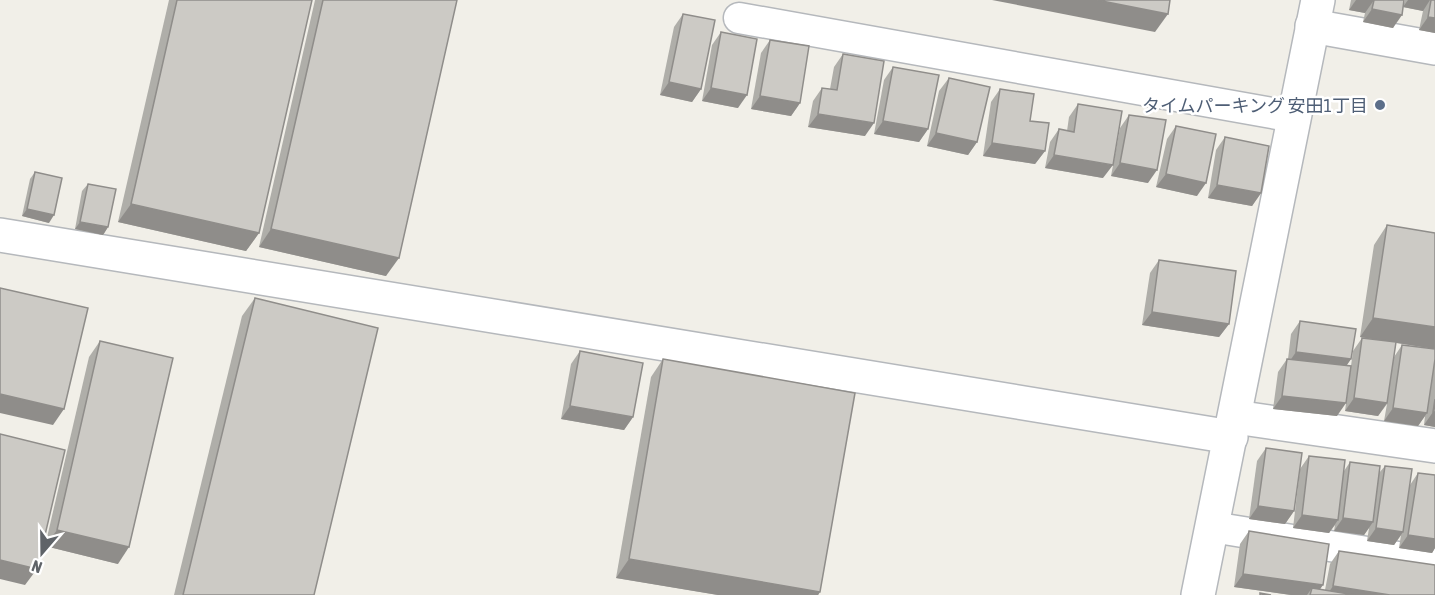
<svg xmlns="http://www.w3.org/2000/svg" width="1435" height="595" viewBox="0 0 1435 595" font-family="'Asap Condensed','Noto Sans JP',sans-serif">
  <rect width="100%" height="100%" fill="#f1efe8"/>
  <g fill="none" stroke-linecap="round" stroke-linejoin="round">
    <g stroke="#b5b8bc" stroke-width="33">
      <g id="service">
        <path d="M739 18 1294 117"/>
        <path d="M1212 527 1435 563"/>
      </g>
    </g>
    <g stroke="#b5b8bc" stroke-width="36">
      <g id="minor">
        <path d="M1312 26 1435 48"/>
        <path d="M0 235 1231 437"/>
        <path d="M1235 417 1435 446"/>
        <path d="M1198 595 1318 0"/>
      </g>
    </g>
    <use href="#service" stroke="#fff" stroke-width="30"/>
    <use href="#minor" stroke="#fff" stroke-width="33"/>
  </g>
  <g fill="#afaea9">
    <path d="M169 0H312L259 233 246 251 118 222Z"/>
    <path d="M315 0H457L386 276 259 247Z"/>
    <path d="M1351 0H1404L1393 28 1363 22 1365 13 1349 10Z"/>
    <path d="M1405 0H1435V33L1419 30 1423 11 1403 7Z"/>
    <path d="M683 14 701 89 692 102 660 95 674 27Z"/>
    <path d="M721 32 738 108 702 101 712 45Z"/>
    <path d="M770 40 800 103 791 116 751 109 761 53Z"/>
    <path d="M843 54 865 136 808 127 813 101 822 88 830 89 834 67Z"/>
    <path d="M893 67 928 129 919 142 874 134 884 80Z"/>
    <path d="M949 78 977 142 968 155 927 146 939 91Z"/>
    <path d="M1000 89 1030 121 1045 151 1035 164 983 156 991 102Z"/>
    <path d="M1078 104 1103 178 1045 168 1050 142 1059 129 1067 131 1069 117Z"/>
    <path d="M1129 115 1148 183 1111 176 1120 128Z"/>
    <path d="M1176 126 1197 196 1156 187 1167 139Z"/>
    <path d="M1225 137 1261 193 1252 206 1208 198 1216 150Z"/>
    <path d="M35 172 49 223 22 216 30 179Z"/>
    <path d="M88 184 108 227 103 235 75 229 82 191Z"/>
    <path d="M1387 225 1435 349 1396 343 1394 357 1402 345 1435 349V427L1424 425 1425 416 1418 426 1384 421 1387 404 1378 416 1345 411 1353 351 1362 338 1389 342 1360 337 1374 245Z"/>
    <path d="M1159 260 1229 324 1219 337 1142 325 1150 273Z"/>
    <path d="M255 298 314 595H174L242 316Z"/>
    <path d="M1300 321 1351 359 1346 366 1337 416 1273 409 1278 372 1287 359H1288L1291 334Z"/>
    <path d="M100 341 118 564 45 546 89 357Z"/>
    <path d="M580 351 633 417 624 430 561 419 571 364Z"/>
    <path d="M663 359 820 592 818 595H718L616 578 651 377Z"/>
    <path d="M1266 448 1294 511 1285 524 1249 519 1257 461Z"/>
    <path d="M1309 456 1344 471 1350 462 1379 473 1385 466 1410 485 1418 473 1435 475V548L1432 553 1399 548 1401 535 1394 545 1367 541 1369 528 1364 535 1334 531 1335 525 1329 533 1293 528 1300 469Z"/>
    <path d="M1249 531 1320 589 1325 590 1330 564 1339 551 1435 595H1291L1234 587 1240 544Z"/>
  </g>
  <g fill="#8f8d8a">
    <path d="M992 0H1097L1168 14 1155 32Z"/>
    <path d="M1356 0H1374L1365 13 1349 10Z"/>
    <path d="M1408 0H1430L1423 11 1403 7Z"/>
    <path d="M1372 9 1402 15 1393 28 1363 22Z"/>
    <path d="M1428 17 1435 18V33L1419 30Z"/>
    <path d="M669 82 701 89 692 102 660 95Z"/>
    <path d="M711 88 747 95 738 108 702 101Z"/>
    <path d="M760 96 800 103 791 116 751 109Z"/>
    <path d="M818 114 874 123 865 136 808 127Z"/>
    <path d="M883 121 928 129 919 142 874 134Z"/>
    <path d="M936 133 977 142 968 155 927 146Z"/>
    <path d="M992 143 1045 151 1035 164 983 156Z"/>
    <path d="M1054 155 1113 165 1103 178 1045 168Z"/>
    <path d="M1120 163 1157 170 1148 183 1111 176Z"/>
    <path d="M1166 174 1206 183 1197 196 1156 187Z"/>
    <path d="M1217 185 1261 193 1252 206 1208 198Z"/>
    <path d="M131 204 259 233 246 251 118 222Z"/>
    <path d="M27 209 54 215 49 223 22 216Z"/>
    <path d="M80 222 108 227 103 235 75 229Z"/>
    <path d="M271 229 399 258 386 276 259 247Z"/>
    <path d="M1152 312 1229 324 1219 337 1142 325Z"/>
    <path d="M1373 318 1435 327V349L1360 337Z"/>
    <path d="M1296 352 1351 359 1342 372 1287 365Z"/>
    <path d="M0 394 64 409 53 425 0 413Z"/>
    <path d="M1282 396 1346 403 1337 416 1273 409Z"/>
    <path d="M1354 398 1387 403 1378 416 1345 411Z"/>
    <path d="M570 406 633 417 624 430 561 419Z"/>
    <path d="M1393 408 1427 413 1418 426 1384 421Z"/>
    <path d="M1433 412H1435V427L1424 425Z"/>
    <path d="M1258 506 1294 511 1285 524 1249 519Z"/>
    <path d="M1302 515 1338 520 1329 533 1293 528Z"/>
    <path d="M1343 518 1373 522 1364 535 1334 531Z"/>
    <path d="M1376 528 1403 532 1394 545 1367 541Z"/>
    <path d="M57 530 129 547 118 564 45 546Z"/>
    <path d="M1408 535 1435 539V548L1432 553 1399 548Z"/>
    <path d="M629 559 820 592 818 595H718L616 578Z"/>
    <path d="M0 560 37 569 25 585 0 579Z"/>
    <path d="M1243 574 1323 585 1316 595 1312 588 1307 595H1291L1234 587Z"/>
    <path d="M1333 586 1390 595H1327Z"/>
  </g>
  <g fill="#cccac5" stroke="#8f8d8a" stroke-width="1.5">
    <path d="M177 0H312L259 233 131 204Z"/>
    <path d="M323 0H457L399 258 271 229Z"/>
    <path d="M1097 0H1170L1168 14Z"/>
    <path d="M1374 0H1404L1402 15 1372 9Z"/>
    <path d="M1431 0H1435V18L1428 17Z"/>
    <path d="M683 14 715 20 701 89 669 82Z"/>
    <path d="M721 32 757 39 747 95 711 88Z"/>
    <path d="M770 40 809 46 800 103 760 96Z"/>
    <path d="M843 54 884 61 874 123 818 114 822 88 837 90Z"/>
    <path d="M893 67 939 75 928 129 883 121Z"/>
    <path d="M949 78 990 87 977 142 936 133Z"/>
    <path d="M1000 89 1034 94 1030 121 1049 123 1045 151 992 143Z"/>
    <path d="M1078 104 1122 111 1113 165 1054 155 1059 129 1074 132Z"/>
    <path d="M1129 115 1166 120 1157 170 1120 163Z"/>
    <path d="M1176 126 1216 134 1206 183 1166 174Z"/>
    <path d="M1225 137 1269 146 1261 193 1217 185Z"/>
    <path d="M35 172 62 178 54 215 27 209Z"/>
    <path d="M88 184 116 189 108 227 80 222Z"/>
    <path d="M1387 225 1435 233V327L1373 318Z"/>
    <path d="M1159 260 1236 271 1229 324 1152 312Z"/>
    <path d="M0 288 88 308 64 409 0 394Z"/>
    <path d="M255 298 378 328 314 595H183Z"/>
    <path d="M1300 321 1356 329 1351 359 1296 352Z"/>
    <path d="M1362 338 1396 342 1387 403 1354 398Z"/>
    <path d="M100 341 173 358 129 547 57 530Z"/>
    <path d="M1402 345 1435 349V359L1427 413 1393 408Z"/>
    <path d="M580 351 643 363 633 417 570 406Z"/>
    <path d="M663 359 855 393 820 592 629 559Z"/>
    <path d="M1287 359 1351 366 1346 403 1282 396Z"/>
    <path d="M1435 399V412H1433Z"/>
    <path d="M0 434 65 450 37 569 0 560Z"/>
    <path d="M1266 448 1302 453 1294 511 1258 506Z"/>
    <path d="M1309 456 1345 460 1338 520 1302 515Z"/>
    <path d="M1350 462 1380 466 1373 522 1343 518Z"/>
    <path d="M1385 466 1412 469 1403 532 1376 528Z"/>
    <path d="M1418 473 1435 475V539L1408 535Z"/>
    <path d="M1249 531 1329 544 1323 585 1243 574Z"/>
    <path d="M1339 551 1435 565V595H1390L1333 586Z"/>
    <path d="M1312 588 1355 595H1310Z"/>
    <path d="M1260 593 1271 595H1260Z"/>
  </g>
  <circle fill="#5c6f8a" stroke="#fff" stroke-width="2" cx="1380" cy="105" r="6"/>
  <g text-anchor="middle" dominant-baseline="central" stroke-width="5" stroke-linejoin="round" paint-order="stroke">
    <g font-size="18" fill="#4e5e75" stroke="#fff" text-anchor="end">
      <text x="1368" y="105">タイムパーキング 安田1丁目</text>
    </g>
  </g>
  <g transform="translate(42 553) rotate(200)" stroke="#ffffff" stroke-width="4.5" paint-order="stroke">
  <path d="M0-4.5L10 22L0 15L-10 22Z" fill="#5f6368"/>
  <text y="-9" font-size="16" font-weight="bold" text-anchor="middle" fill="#5f6368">N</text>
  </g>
</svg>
